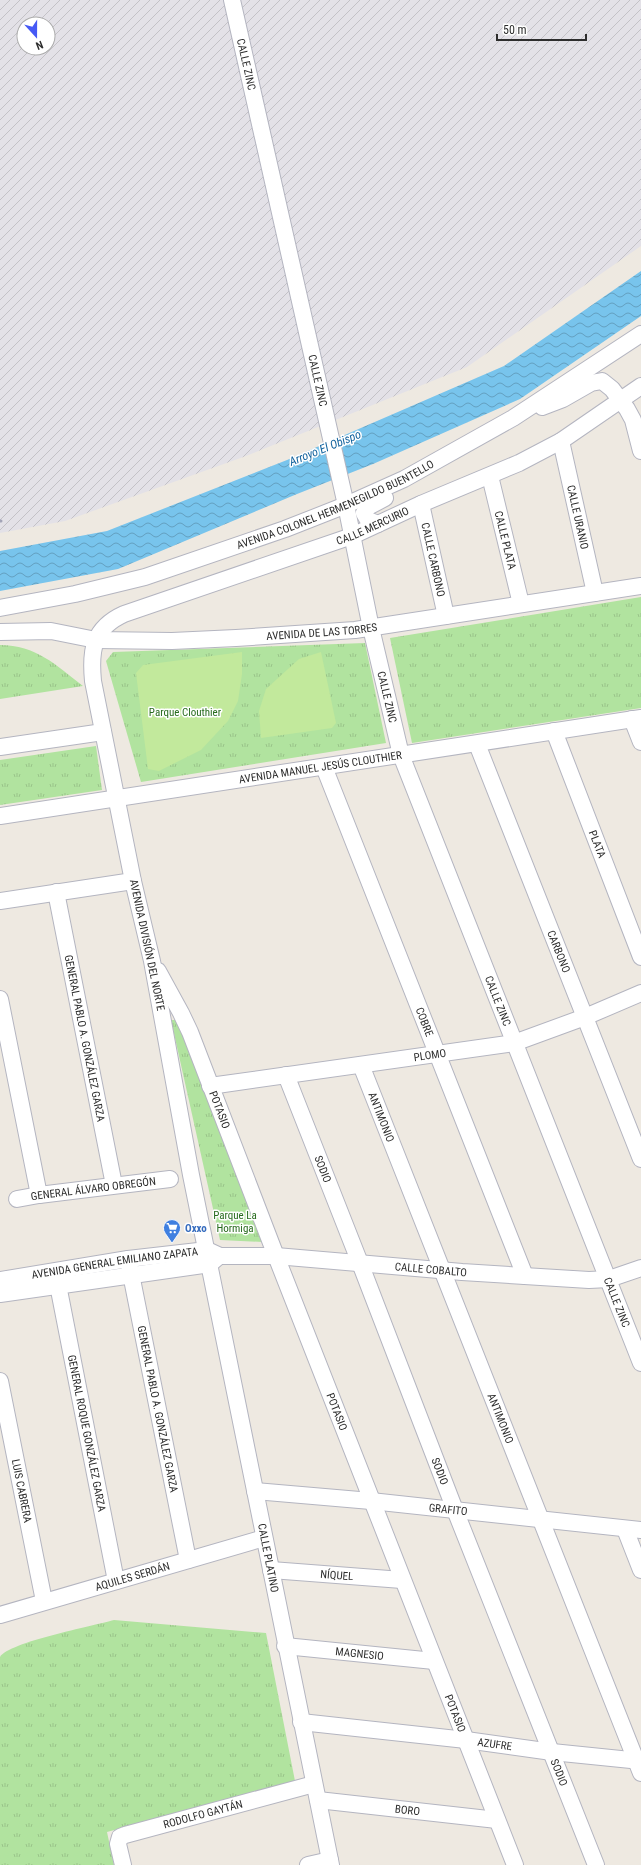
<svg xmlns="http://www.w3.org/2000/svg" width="641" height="1865" viewBox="0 0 641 1865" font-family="'Roboto Condensed',sans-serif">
  <defs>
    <pattern id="industrial-furrows" width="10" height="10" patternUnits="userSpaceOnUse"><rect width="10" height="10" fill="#e3e1e7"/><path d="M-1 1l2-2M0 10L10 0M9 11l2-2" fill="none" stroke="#c3c1c6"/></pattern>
    <pattern id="grass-tufts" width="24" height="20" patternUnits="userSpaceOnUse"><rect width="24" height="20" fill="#b1e39f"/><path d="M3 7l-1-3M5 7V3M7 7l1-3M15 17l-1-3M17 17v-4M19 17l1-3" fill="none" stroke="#99c389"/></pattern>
    <pattern id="water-waves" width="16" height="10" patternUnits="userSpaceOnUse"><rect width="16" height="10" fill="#78c4ec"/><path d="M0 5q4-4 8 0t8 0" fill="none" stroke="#63a0c0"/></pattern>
  </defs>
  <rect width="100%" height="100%" fill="#eee9e1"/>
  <path fill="url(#industrial-furrows)" fill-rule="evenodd" d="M0 0H641V246L467 367 246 456 65 521 0 533ZM24 24H48V48H24Z"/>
  <g fill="url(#grass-tufts)">
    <path d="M641 597V708L412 743 390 638Z"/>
    <path d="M365 643 386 743 141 782 106 661 113 652Z"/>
    <path d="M0 645C36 645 56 665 83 686L0 699Z"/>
    <path d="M96 746 102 790 0 805V760Z"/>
    <path d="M171 1020H177L263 1242 220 1240Z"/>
    <path d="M114 1620 266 1633 295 1781 107 1832 114 1865H0V1657C9 1642 93 1626 114 1620Z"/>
  </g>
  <g fill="#c2e99c">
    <path d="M242 652V674L238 701 228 721 201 750 159 771 148 769 136 673 143 665Z"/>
    <path d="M321 652 336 723 332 728 261 738 259 711 266 689 299 659Z"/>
  </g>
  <path fill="url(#water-waves)" d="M641 271V316L520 399 373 464 297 494 118 569 0 591V551L107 531 287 460 504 366Z"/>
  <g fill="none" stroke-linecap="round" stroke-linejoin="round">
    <g stroke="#b4b5c0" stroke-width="18">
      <g id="minor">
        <path id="s1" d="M232 0 346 505 371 628 401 755 641 1363"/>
        <path d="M542 407 563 399 591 383 602 381 612 389 627 409 633 420 641 451"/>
        <path id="s2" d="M561 441 595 593"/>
        <path id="s3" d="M490 476 521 604"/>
        <path id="s4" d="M421 504 446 616"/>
        <path d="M378 524 368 520 364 513 368 507 385 498"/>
        <path id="s5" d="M0 608 75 594 145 577 285 529 346 505 404 479 513 418 641 334"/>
        <path id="s6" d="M0 632 51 631 96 640 172 641 236 638 355 630 641 586"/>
        <path d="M632 719 641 742"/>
        <path id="s7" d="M554 731 641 957"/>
        <path id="s8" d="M477 744 641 1159"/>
        <path d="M0 747 103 732"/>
        <path id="s9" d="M324 767 525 1276"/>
        <path id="s10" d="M0 816 641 718"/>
        <path id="s11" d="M56 892 114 1185"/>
        <path d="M0 901 133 881"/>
        <path id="s12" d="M158 971 181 1013 190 1032 276 1256 515 1865"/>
        <path d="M0 999 39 1195"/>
        <path id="s13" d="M361 1065 641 1773"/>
        <path id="s14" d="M286 1075 360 1263 455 1510 596 1865"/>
        <path id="s15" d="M210 1086 514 1043 585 1017 641 993"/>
        <path id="s16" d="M17 1199 39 1195 170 1179"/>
        <path id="s17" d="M128 1259 188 1560"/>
        <path id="s18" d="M0 1280 128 1259 207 1250 220 1256H276L462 1272 589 1280 609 1279 641 1268"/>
        <path id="s19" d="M58 1285 116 1581"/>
        <path d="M0 1294 210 1264 217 1258"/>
        <path id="s20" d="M0 1381 44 1601"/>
        <path id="s21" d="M255 1491 371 1501 641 1530"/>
        <path d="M625 1529 641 1570"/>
        <path id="s22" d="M271 1570 402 1580"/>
        <path id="s23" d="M0 1615 264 1538"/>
        <path id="s24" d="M285 1646 434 1661"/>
        <path id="s25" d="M301 1722 466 1740 552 1752 641 1761"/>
        <path id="s26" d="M318 1800 497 1820"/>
        <path id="s27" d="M123 1865 118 1844 120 1837 125 1835 314 1784"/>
        <path d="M308 1865 330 1860"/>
        <path id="s28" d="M331 1865 191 1175 152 961 133 881 93 681C90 650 93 628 124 614L352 536 421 504 519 463 561 441 641 386"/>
      </g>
    </g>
    <use href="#minor" stroke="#fff" stroke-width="16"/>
    <path stroke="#a3a4b7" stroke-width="3" d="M0 521H1"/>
  </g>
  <defs>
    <g id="supermarket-pin" transform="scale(0.9)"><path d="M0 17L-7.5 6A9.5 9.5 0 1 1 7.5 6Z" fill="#3f7fe0" stroke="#fff"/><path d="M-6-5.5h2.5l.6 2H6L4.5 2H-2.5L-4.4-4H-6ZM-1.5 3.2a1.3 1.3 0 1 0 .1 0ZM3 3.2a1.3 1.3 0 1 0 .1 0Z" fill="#fff"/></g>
  </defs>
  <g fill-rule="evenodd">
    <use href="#supermarket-pin" x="172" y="1228"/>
  </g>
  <g text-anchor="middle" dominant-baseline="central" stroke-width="3" stroke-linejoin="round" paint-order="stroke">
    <g font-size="11" fill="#2d2d2d" stroke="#fff">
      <text stroke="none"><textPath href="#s1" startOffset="66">CALLE ZINC</textPath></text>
      <text stroke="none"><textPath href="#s1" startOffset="390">CALLE ZINC</textPath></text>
      <text stroke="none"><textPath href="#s5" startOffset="352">AVENIDA COLONEL HERMENEGILDO BUENTELLO</textPath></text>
      <text stroke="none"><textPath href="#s2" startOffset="78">CALLE URANIO</textPath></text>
      <text stroke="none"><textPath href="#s28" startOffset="1552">CALLE MERCURIO</textPath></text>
      <text stroke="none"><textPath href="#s3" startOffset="66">CALLE PLATA</textPath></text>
      <text stroke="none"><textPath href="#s4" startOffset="57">CALLE CARBONO</textPath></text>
      <text stroke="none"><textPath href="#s6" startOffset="323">AVENIDA DE LAS TORRES</textPath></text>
      <text stroke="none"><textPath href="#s1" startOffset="714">CALLE ZINC</textPath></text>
      <text stroke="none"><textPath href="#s10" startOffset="324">AVENIDA MANUEL JESÚS CLOUTHIER</textPath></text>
      <text stroke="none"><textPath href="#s7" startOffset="121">PLATA</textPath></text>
      <text transform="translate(147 945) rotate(78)">AVENIDA DIVISIÓN DEL NORTE</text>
      <text stroke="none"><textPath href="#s8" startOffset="223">CARBONO</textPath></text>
      <text stroke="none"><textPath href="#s1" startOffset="1038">CALLE ZINC</textPath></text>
      <text stroke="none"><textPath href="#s9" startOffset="274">COBRE</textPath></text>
      <text stroke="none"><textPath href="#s11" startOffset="149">GENERAL PABLO A. GONZÁLEZ GARZA</textPath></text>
      <text stroke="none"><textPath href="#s15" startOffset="222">PLOMO</textPath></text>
      <text stroke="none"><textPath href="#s12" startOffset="152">POTASIO</textPath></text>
      <text stroke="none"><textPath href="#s13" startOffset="56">ANTIMONIO</textPath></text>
      <text stroke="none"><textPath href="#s14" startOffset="101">SODIO</textPath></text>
      <text stroke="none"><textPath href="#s16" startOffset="77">GENERAL ÁLVARO OBREGÓN</textPath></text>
      <text stroke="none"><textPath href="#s18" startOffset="116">AVENIDA GENERAL EMILIANO ZAPATA</textPath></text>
      <text stroke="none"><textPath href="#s18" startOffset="435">CALLE COBALTO</textPath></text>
      <text stroke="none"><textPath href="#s1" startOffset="1362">CALLE ZINC</textPath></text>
      <text stroke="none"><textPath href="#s17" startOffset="153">GENERAL PABLO A. GONZÁLEZ GARZA</textPath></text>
      <text stroke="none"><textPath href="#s12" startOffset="476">POTASIO</textPath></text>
      <text stroke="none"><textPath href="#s13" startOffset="380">ANTIMONIO</textPath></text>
      <text stroke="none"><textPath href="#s19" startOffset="151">GENERAL ROQUE GONZÁLEZ GARZA</textPath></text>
      <text stroke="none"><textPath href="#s14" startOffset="425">SODIO</textPath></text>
      <text stroke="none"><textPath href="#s20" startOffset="112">LUIS CABRERA</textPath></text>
      <text stroke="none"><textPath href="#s21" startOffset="194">GRAFITO</textPath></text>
      <text transform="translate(268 1558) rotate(79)">CALLE PLATINO</text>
      <text stroke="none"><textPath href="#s22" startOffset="66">NÍQUEL</textPath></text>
      <text stroke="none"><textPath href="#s23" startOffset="138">AQUILES SERDÁN</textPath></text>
      <text stroke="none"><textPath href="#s24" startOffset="75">MAGNESIO</textPath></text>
      <text stroke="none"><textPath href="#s12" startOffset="800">POTASIO</textPath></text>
      <text stroke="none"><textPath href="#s25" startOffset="195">AZUFRE</textPath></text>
      <text stroke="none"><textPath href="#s14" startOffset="749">SODIO</textPath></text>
      <text stroke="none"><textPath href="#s26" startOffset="90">BORO</textPath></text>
      <text stroke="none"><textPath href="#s27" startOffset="115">RODOLFO GAYTÁN</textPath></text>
    </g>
    <g font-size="11" fill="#276b1d" stroke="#fff">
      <text x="185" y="712">Parque Clouthier</text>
      <text x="235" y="1215">Parque La<tspan x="235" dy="13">Hormiga</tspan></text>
    </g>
    <g font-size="11" font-weight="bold" fill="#366cbe" stroke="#fff" text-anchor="start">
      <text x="185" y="1228">Oxxo</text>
    </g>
    <g font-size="12" font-style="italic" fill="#11629d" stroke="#fff">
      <text transform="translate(325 448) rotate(-22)">Arroyo El Obispo</text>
    </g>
  </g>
  <g transform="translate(36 36) rotate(159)"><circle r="19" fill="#ffffff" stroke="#ababab"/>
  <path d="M0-3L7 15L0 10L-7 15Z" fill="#4659f5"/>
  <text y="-6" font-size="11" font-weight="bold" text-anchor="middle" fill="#2d2d2d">N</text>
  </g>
  <path d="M497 34v6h89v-6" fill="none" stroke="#2d2d2d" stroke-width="2"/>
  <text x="503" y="34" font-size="12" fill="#2d2d2d" stroke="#ffffff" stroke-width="3" paint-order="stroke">50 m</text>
</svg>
